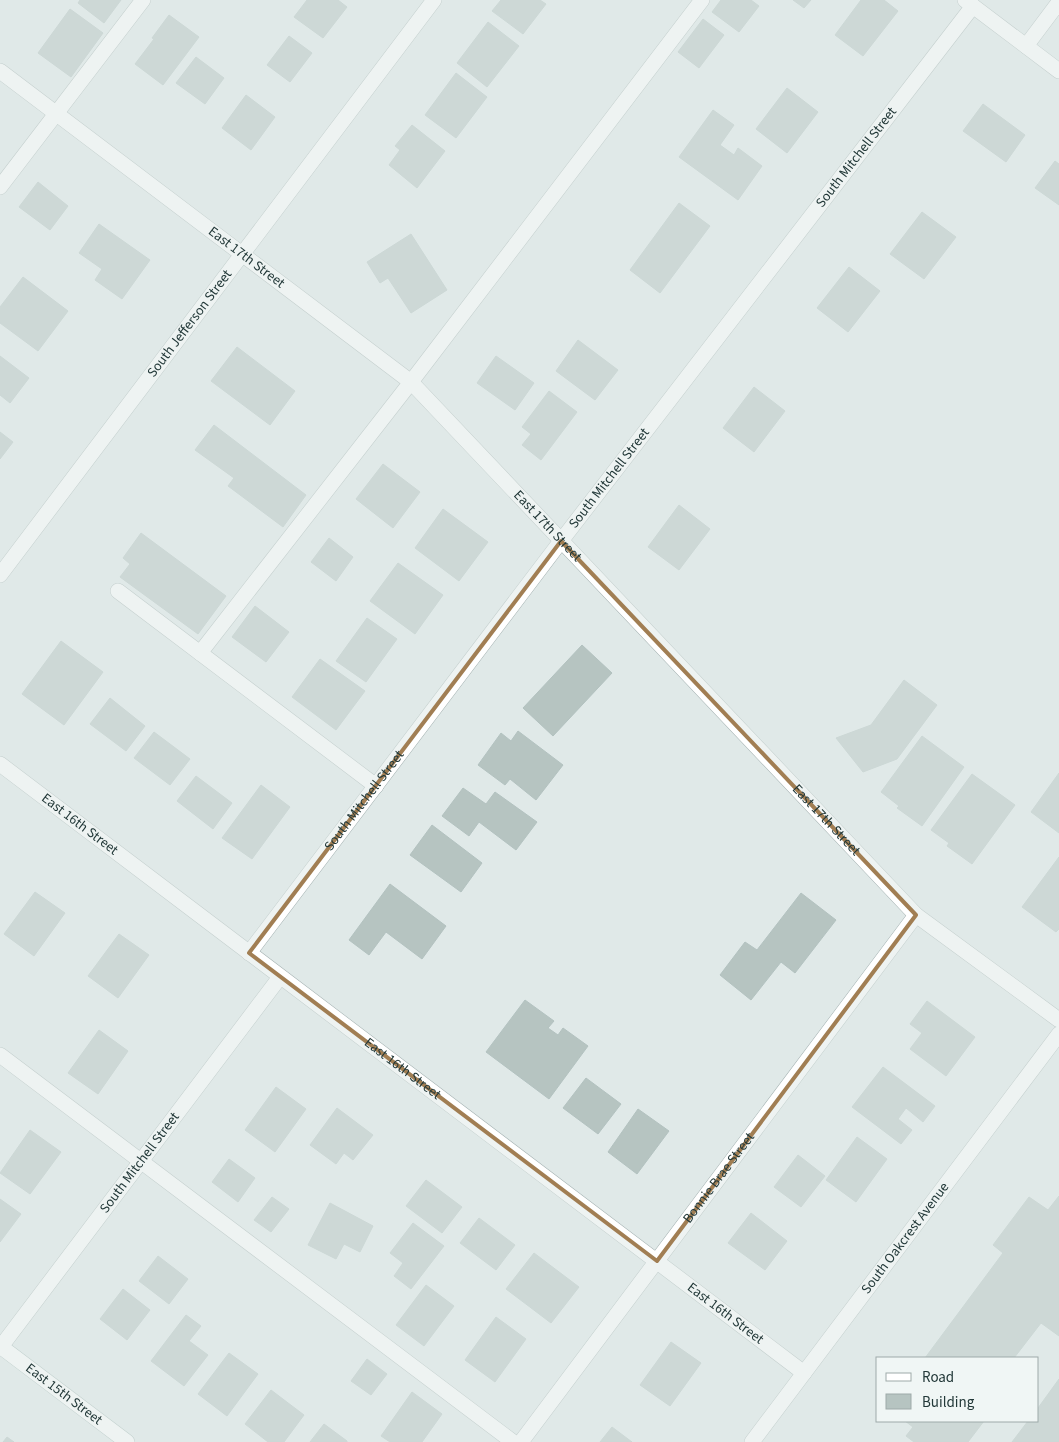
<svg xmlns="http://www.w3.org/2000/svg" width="1059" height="1442" viewBox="0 0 1059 1442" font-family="'Source Sans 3',sans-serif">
  <rect width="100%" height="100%" fill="#e0e9e8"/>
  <g fill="#b6c4c1" stroke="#b3c2c0">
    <path d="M80 0H121L104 23 78 3Z"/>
    <path d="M307 0H338L347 7 323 38 294 17Z"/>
    <path d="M501 0H540L546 4 523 34 492 11Z"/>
    <path d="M721 0H751L759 6 739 32 712 12Z"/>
    <path d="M793 0H811L804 8Z"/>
    <path d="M861 0H884L898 11 863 56 835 35Z"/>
    <path d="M70 9 103 33 71 77 38 53Z"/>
    <path d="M169 15 199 37 163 85 135 64 154 39 152 38Z"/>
    <path d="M703 19 724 35 699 68 678 52Z"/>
    <path d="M488 22 519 46 487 87 457 63Z"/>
    <path d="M289 36 312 53 290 82 267 65Z"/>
    <path d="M196 57 224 78 205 104 176 83Z"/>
    <path d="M456 73 487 97 456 138 425 115Z"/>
    <path d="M787 88 818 112 787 153 756 129Z"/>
    <path d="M246 95 275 117 251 150 222 128Z"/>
    <path d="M983 104 1025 135 1006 162 963 131Z"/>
    <path d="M713 110 734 125 720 145 734 155 738 148 762 166 738 200 679 157Z"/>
    <path d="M412 125 445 151 417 188 389 165 400 150 395 146Z"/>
    <path d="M1055 161 1059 164V205L1035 188Z"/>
    <path d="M38 182 68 206 50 230 19 207Z"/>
    <path d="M679 203 710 226 660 293 630 270Z"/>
    <path d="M922 212 956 237 924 279 890 254Z"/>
    <path d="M99 224 150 260 122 299 95 280 102 269 79 253Z"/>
    <path d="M411 234 447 290 411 313 388 278 380 283 367 262Z"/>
    <path d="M849 267 880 291 848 332 817 308Z"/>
    <path d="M23 277 68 311 38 351 0 323V307Z"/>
    <path d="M578 340 618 370 595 400 556 371Z"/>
    <path d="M237 347 295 391 270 425 211 381Z"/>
    <path d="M0 356 29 378 10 403 0 395Z"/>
    <path d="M496 356 534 383 515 410 477 383Z"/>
    <path d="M754 387 785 411 754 452 723 428Z"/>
    <path d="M549 391 577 412 541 460 522 445 531 434 522 427Z"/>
    <path d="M214 425 306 495 283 527 228 486 234 478 195 450Z"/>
    <path d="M0 432 13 442 0 459Z"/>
    <path d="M383 464 420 492 393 528 356 499Z"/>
    <path d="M679 505 710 529 679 570 648 547Z"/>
    <path d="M443 509 488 542 459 581 415 548Z"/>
    <path d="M141 533 226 596 198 634 120 577 130 564 123 558Z"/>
    <path d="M329 538 353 557 336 581 311 562Z"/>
    <path d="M398 563 443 595 415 634 370 601Z"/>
    <path d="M255 606 289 632 266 662 232 637Z"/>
    <path d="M367 618 397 639 366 682 336 661Z"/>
    <path d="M61 641 103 672 64 725 22 694Z"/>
    <path d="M582 645 612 673 553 736 523 708Z"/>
    <path d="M320 659 365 691 336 730 292 697Z"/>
    <path d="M904 680 937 705 897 759 863 772 836 738 871 725Z"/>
    <path d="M110 698 145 726 126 751 90 724Z"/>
    <path d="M518 731 563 765 536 800 510 779 505 785 478 765 501 733 511 741Z"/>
    <path d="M154 732 190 759 170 785 134 758Z"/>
    <path d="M922 736 964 767 922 826 897 808 899 806 881 792Z"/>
    <path d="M1059 773V833L1031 812Z"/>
    <path d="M972 774 1015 805 972 864 947 846 949 843 931 830Z"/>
    <path d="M196 776 232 803 213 829 177 801Z"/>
    <path d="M261 785 290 807 252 859 222 838Z"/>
    <path d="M463 788 486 804 495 792 537 822 516 850 479 822 469 836 442 816Z"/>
    <path d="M432 825 482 863 461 892 410 855Z"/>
    <path d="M1059 857V929L1056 932 1022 907Z"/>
    <path d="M390 884 446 926 422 959 386 932 369 955 349 940Z"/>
    <path d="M35 892 65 913 34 956 4 934Z"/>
    <path d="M801 893 836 920 795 973 781 962 751 1000 720 975 745 942 757 950Z"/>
    <path d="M119 934 149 955 118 998 88 976Z"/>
    <path d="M525 1000 554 1021 548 1028 558 1035 563 1028 588 1046 549 1099 486 1052Z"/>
    <path d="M927 1001 975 1037 946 1076 910 1049 922 1033 910 1024Z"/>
    <path d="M99 1030 128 1051 98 1094 68 1073Z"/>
    <path d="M883 1067 935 1106 923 1122 906 1108 898 1119 912 1130 901 1144 852 1107Z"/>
    <path d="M586 1078 621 1104 598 1134 563 1108Z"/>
    <path d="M276 1087 306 1109 275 1152 245 1130Z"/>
    <path d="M337 1108 373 1135 353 1160 344 1153 336 1164 310 1145Z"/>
    <path d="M638 1109 669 1131 637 1174 608 1152Z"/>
    <path d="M30 1130 61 1152 30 1194 0 1173Z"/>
    <path d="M857 1137 887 1159 856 1202 826 1180Z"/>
    <path d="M798 1155 825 1176 801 1207 774 1187Z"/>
    <path d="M229 1159 255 1178 238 1202 212 1182Z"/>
    <path d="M426 1180 462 1207 442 1233 406 1206Z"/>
    <path d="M1059 1196V1336L1041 1323 1014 1358H925L1003 1253 993 1245 1029 1197 1048 1210Z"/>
    <path d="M272 1197 289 1209 271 1232 254 1220Z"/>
    <path d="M0 1199 21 1214 0 1242Z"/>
    <path d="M330 1203 373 1226 360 1252 344 1244 336 1259 308 1245Z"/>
    <path d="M751 1213 787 1241 765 1270 728 1243Z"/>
    <path d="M479 1218 515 1245 496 1270 460 1243Z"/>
    <path d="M413 1223 444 1246 411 1289 394 1276 403 1263 390 1253Z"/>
    <path d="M534 1253 579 1287 551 1323 506 1289Z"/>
    <path d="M158 1256 188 1279 169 1304 139 1281Z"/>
    <path d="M426 1285 454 1306 424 1346 396 1325Z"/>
    <path d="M123 1289 150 1310 127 1340 100 1319Z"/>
    <path d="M186 1315 201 1326 189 1341 208 1355 184 1386 151 1361Z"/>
    <path d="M496 1317 526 1339 495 1382 465 1360Z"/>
    <path d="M671 1342 701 1363 670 1406 640 1385Z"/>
    <path d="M229 1353 258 1374 227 1416 198 1394Z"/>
    <path d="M367 1359 387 1374 371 1395 351 1381Z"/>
    <path d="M1059 1379V1442H1012L1028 1421H1038V1408Z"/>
    <path d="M271 1390 304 1415 284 1442H268L245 1424Z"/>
    <path d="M412 1392 442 1414 422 1442H390L381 1436Z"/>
    <path d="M905 1421H984L968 1442H914L906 1436 913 1427Z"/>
    <path d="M324 1424 347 1441V1442H310Z"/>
    <path d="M612 1427 632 1442H600Z"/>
    <path d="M7 1437 14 1442H3Z"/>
  </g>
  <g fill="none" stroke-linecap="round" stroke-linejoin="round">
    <g stroke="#a3b0b0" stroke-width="16">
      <g id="service">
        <path d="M1026 46 1059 2"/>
        <path d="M0 187 143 0"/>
        <path d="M118 591 376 786"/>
        <path d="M200 653 411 382 702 0"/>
        <path d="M0 1055 513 1442"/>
      </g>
    </g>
    <g stroke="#a3b0b0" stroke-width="16">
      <g id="minor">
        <path d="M965 0 1059 71"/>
        <path id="s1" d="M0 71 411 382 916 915 1059 1020"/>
        <path id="s2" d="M0 575 434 0"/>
        <path id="s3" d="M0 764 804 1373"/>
        <path id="s4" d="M249 953 561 541 973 6"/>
        <path id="s5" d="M0 1348 280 977"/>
        <path id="s6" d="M521 1442 916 915"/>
      </g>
    </g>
    <g stroke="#a3b0b0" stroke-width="16">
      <g id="tertiary">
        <path id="s7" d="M752 1442 1059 1034"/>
      </g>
    </g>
    <g stroke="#a0b4b2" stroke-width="16">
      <g id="secondary">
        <path id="s8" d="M0 1346 127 1442"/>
      </g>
    </g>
    <use href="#service" stroke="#fff" stroke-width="15"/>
    <use href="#minor" stroke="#fff" stroke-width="15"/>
    <use href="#tertiary" stroke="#fff" stroke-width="15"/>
    <use href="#secondary" stroke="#fff" stroke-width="15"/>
  </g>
  <path d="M0 0H1059V1442H0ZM561 541 916 915 657 1261 249 953Z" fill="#e0e9e8" fill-opacity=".55" fill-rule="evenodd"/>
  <path fill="none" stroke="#a17e53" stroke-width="4" stroke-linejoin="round" d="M561 541 916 915 657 1261 249 953Z"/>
  <g text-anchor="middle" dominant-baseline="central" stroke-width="5" stroke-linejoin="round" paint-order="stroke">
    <g font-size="14" fill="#223838" stroke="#f0f6f5">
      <text stroke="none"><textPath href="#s4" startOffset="1001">South Mitchell Street</textPath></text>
      <text stroke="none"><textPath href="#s1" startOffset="309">East 17th Street</textPath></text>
      <text stroke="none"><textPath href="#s2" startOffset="315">South Jefferson Street</textPath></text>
      <text stroke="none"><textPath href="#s4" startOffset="596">South Mitchell Street</textPath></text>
      <text stroke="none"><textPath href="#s1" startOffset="714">East 17th Street</textPath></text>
      <text stroke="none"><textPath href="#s4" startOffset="191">South Mitchell Street</textPath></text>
      <text stroke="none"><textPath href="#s1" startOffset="1119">East 17th Street</textPath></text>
      <text stroke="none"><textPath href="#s3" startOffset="100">East 16th Street</textPath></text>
      <text stroke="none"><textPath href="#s3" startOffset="505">East 16th Street</textPath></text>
      <text stroke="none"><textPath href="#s5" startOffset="232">South Mitchell Street</textPath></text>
      <text stroke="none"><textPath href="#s6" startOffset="330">Bonnie Brae Street</textPath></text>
      <text stroke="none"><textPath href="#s7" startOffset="255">South Oakcrest Avenue</textPath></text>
      <text stroke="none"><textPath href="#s3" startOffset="910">East 16th Street</textPath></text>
      <text stroke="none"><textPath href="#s8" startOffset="80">East 15th Street</textPath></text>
    </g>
  </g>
  <rect x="876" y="1357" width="162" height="65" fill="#f0f6f5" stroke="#9eaaa9"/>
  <rect x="886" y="1373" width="25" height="8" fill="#ffffff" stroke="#9eaaa9"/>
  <text x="922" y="1382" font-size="15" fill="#223838">Road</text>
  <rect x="886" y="1394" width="25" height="15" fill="#b6c4c1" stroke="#9eaaa9"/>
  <text x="922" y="1407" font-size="15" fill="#223838">Building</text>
</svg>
